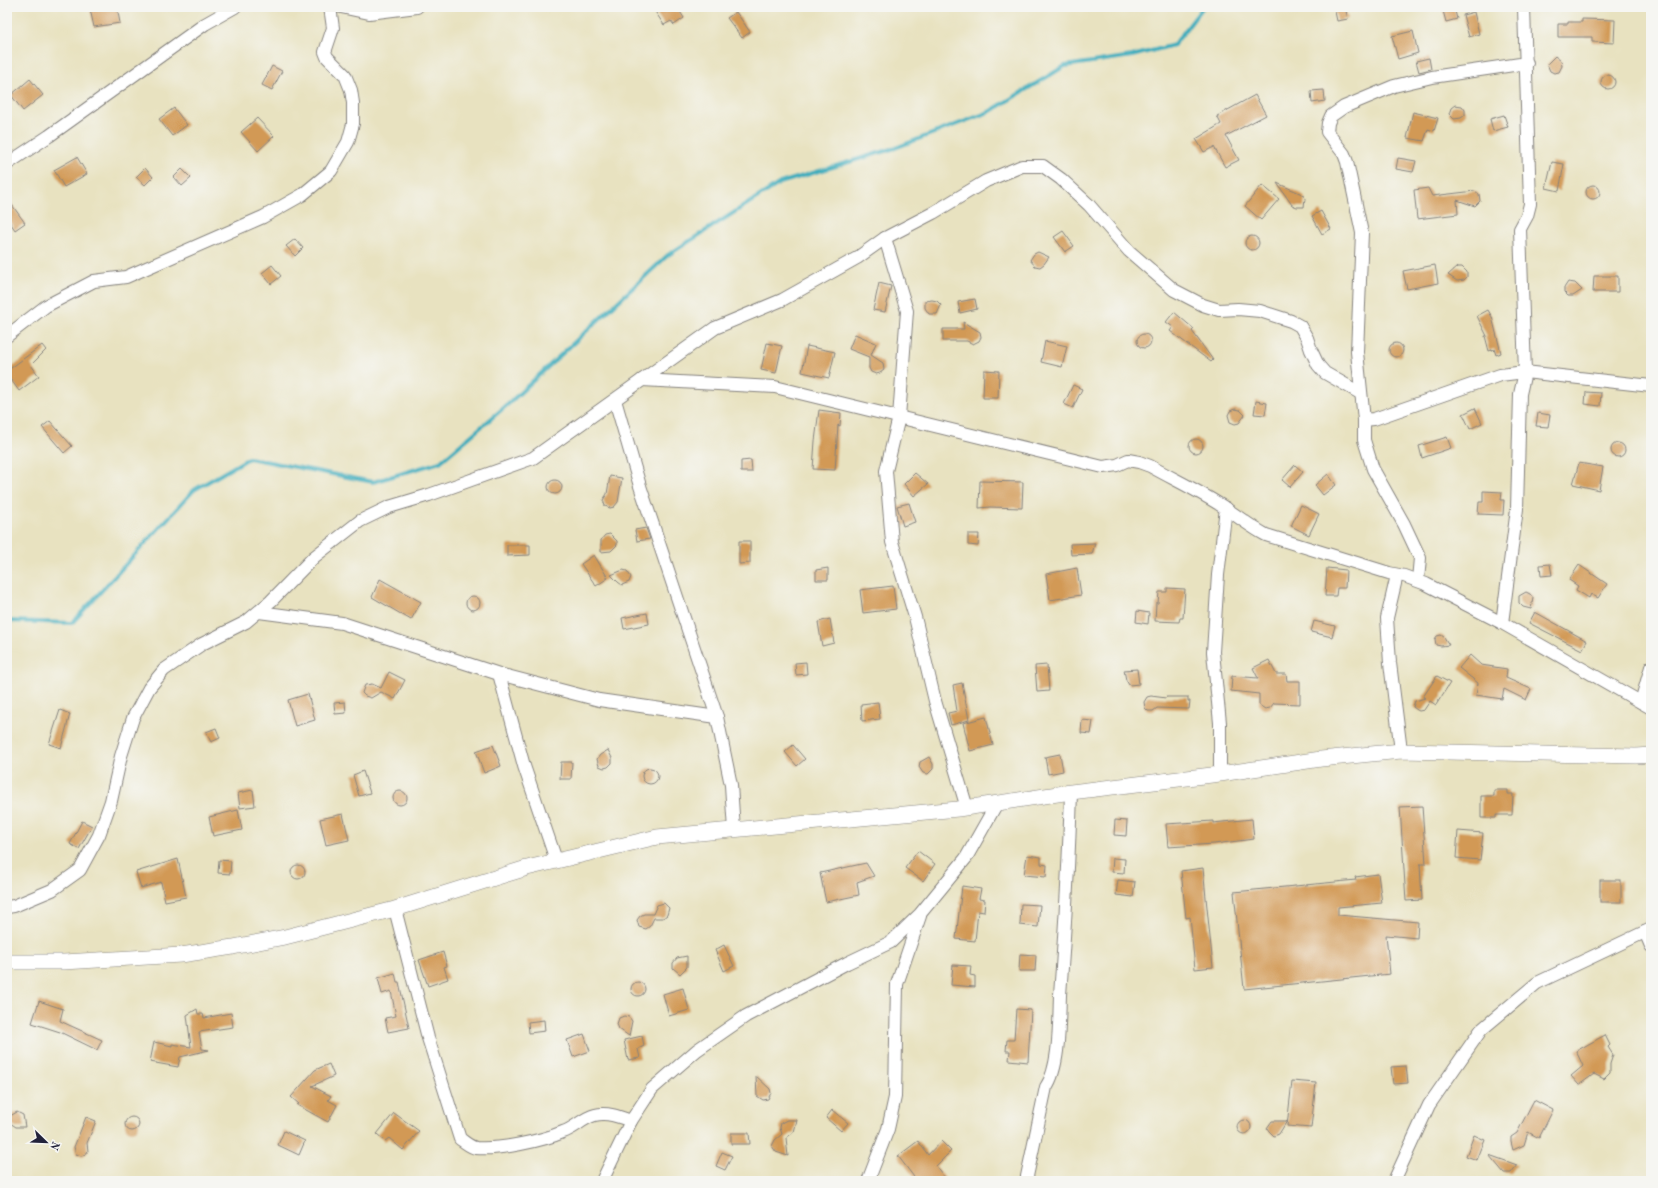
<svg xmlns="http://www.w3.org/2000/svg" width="1658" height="1188" viewBox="0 0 1658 1188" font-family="'Old Standard TT',serif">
  <rect width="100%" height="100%" fill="#f6f6f2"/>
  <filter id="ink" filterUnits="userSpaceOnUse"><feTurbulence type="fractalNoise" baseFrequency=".025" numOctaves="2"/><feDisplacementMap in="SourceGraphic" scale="8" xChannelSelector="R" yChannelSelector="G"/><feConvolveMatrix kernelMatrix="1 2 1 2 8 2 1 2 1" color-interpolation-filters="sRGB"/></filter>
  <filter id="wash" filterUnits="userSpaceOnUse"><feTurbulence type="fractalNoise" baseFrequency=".012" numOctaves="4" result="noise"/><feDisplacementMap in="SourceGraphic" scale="16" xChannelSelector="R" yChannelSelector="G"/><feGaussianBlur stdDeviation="0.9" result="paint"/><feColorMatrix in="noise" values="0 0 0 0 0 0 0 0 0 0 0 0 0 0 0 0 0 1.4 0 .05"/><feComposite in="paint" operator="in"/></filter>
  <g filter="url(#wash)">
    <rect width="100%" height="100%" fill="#e8e2c0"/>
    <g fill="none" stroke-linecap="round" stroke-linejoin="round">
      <path stroke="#3fadbd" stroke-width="4" d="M7 621 72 623 194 490 249 458 373 482 440 462 507 405 668 255 780 183 895 148 989 112 1065 66 1132 56 1174 45 1203 7"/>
    </g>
    <g id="blocks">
      <g fill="#d29954">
        <path d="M103 7H117L120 23 94 27 90 9Z"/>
        <path d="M652 7H677L684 18 674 25 671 21 664 25Z"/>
        <path d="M1334 7H1345L1348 19 1337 21Z"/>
        <path d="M1442 7H1454L1457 19 1446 22Z"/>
        <path d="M736 12 750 32 742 38 727 18Z"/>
        <path d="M1474 12 1479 34 1469 37 1463 15Z"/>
        <path d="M1582 19 1615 20 1614 43 1592 42V37H1558V24H1568V22H1582Z"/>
        <path d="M1413 31 1418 53 1398 59 1392 36Z"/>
        <path d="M1555 56 1561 61 1562 66 1559 72 1554 73 1550 71 1547 64Z"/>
        <path d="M1429 58 1431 69 1419 72 1416 61Z"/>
        <path d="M272 66 282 71 272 90 262 85Z"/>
        <circle cx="1608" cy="82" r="7"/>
        <path d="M30 79 43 95 23 111 11 95Z"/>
        <path d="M1324 90 1325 101 1312 103 1311 91Z"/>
        <path d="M1255 95 1266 115 1226 136 1239 160 1225 167 1214 147 1204 152 1196 139 1221 124 1217 116Z"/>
        <path d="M1455 105 1462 106 1465 110V115L1461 118 1454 119 1449 114 1451 108Z"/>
        <path d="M174 108 187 125 172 136 159 119Z"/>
        <path d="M1413 112 1438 118 1434 131 1428 129 1424 141 1407 138Z"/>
        <path d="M1504 115 1508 127 1493 131 1490 119Z"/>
        <path d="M257 118 274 136 258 151 241 132Z"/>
        <path d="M77 157 87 174 64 187 54 170Z"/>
        <path d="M1398 158 1416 161 1413 172 1396 169Z"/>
        <path d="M1552 162 1564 164 1559 191 1546 188Z"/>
        <path d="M145 168 153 177 145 185 136 177Z"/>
        <path d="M182 169 191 178 182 186 174 177Z"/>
        <path d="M1277 183 1302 194 1305 198 1304 207H1297L1292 205Z"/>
        <circle cx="1593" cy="192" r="7"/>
        <path d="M1262 185 1279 199 1261 220 1245 206Z"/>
        <path d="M1428 188 1432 196 1475 191 1479 194 1480 201 1475 206 1457 200 1458 214 1417 219 1414 190Z"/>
        <path d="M7 198 25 223 15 230 7 218Z"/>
        <path d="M1321 211 1331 229 1322 234 1312 216Z"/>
        <path d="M1063 231 1074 246 1065 252 1054 237Z"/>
        <circle cx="1252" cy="243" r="7"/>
        <path d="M295 239 303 248 295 256 286 246Z"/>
        <path d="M1038 252 1049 257 1044 264 1040 267 1035 266 1030 260 1034 254Z"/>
        <path d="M272 265 281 276 271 284 262 273Z"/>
        <path d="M1435 265 1438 283 1407 289 1403 271Z"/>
        <path d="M1457 267H1462L1467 272V277L1464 280 1457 281 1448 275Z"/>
        <path d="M1594 276H1618V292H1593Z"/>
        <path d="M1568 282 1575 283 1582 290 1573 296H1568L1564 292V288Z"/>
        <path d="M879 283 891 286 885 312 873 310Z"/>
        <path d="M975 299 977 309 960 313 958 302Z"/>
        <path d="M932 300 937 301 941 305 937 314H929L925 308V301Z"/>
        <path d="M1488 310 1492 317 1501 353 1496 355 1494 349 1489 351 1485 336H1487L1477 316Z"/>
        <path d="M1174 312 1194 329 1192 331 1213 360 1211 362 1170 331 1173 327 1166 322Z"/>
        <path d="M963 322 980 332 981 337 979 341 973 344 967 341H943V329H964Z"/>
        <circle cx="1144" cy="341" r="7"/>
        <path d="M855 334 876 343 871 355 883 363 884 370 880 373 876 374 871 372 869 368V357L849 349Z"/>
        <path d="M1045 341 1067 346 1062 367 1041 362Z"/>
        <circle cx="1396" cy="350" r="7"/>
        <path d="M767 343 782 346 776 373 761 370Z"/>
        <path d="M42 345 46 350 31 365 39 376 19 391 7 374V371Z"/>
        <path d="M807 346 835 352 829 378 802 372Z"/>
        <path d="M984 370 999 371 998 398H983Z"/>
        <path d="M1073 385 1082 389 1073 408 1064 404Z"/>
        <path d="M1586 392 1601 393 1600 406 1585 404Z"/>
        <path d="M1256 401 1267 403 1265 415 1254 414Z"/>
        <path d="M1475 408 1482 423 1470 429 1463 414Z"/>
        <path d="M1235 409 1240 410 1245 415 1239 423 1235 424 1230 422 1228 415 1230 411Z"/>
        <path d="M819 410 841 413 840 426 838 425 835 470 813 469 815 441Z"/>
        <path d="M1538 413 1550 415 1548 427 1536 426Z"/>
        <path d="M50 421 72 446 64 453 42 427Z"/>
        <path d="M1447 437 1451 448 1422 458 1419 446Z"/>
        <circle cx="1196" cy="446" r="7"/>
        <circle cx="1618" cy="450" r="7"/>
        <path d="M751 460 752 472H741V461Z"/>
        <path d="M1579 463 1603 467 1599 490 1573 484Z"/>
        <path d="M1295 465 1303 472 1290 487 1282 480Z"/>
        <path d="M915 473 928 484 914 496 904 484Z"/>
        <path d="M1328 474 1336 485 1323 495 1315 485Z"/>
        <path d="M610 476 622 478 618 502 614 507 610 508 605 506 603 500 607 494Z"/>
        <circle cx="555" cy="487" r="7"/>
        <path d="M980 481 1023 482 1022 508 990 507 979 508Z"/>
        <path d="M1483 491 1502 492 1501 500H1504L1503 515 1478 514 1479 502H1483Z"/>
        <path d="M909 503 915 522 903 526 897 506Z"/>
        <path d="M1301 505 1319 514 1309 535 1291 526Z"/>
        <path d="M646 528 650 539 637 541 635 530Z"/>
        <path d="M610 534 617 541V545L611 551 601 552V540L605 535Z"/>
        <path d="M968 534H979L978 546 968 545Z"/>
        <path d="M739 541H750V563L739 564Z"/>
        <path d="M1095 543 1092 554 1071 555 1070 544Z"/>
        <path d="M507 545H530V555L507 556Z"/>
        <path d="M594 555 608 578 596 586 581 564Z"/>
        <path d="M1550 564 1552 575 1541 576 1540 565Z"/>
        <path d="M1579 565 1607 584 1598 598 1591 594 1589 598 1576 590 1578 586 1569 580Z"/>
        <path d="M828 568V580H816V570Z"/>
        <path d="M1077 568 1081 595 1050 600 1046 574Z"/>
        <path d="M1327 568 1346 570 1345 588H1337L1336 596H1325Z"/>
        <path d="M623 570 627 571 631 577 629 582 622 585 618 582 611 575Z"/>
        <path d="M380 579 421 602 411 620 372 597Z"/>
        <path d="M893 586 896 609 863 613 860 590Z"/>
        <path d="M1167 588 1185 589 1183 618H1180L1179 622 1155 621 1156 603H1158L1159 592H1167Z"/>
        <path d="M1526 592 1530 594 1533 598 1531 609 1523 607 1519 603V596Z"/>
        <circle cx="473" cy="603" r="7"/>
        <path d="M1137 611 1149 613 1148 624 1136 622Z"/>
        <path d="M1535 612 1587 641 1582 650 1529 623Z"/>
        <path d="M647 613 649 624 624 629 622 618Z"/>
        <path d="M830 619 834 643 822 646 818 622Z"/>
        <path d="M1314 621 1335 626 1332 637 1311 632Z"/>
        <path d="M1441 635 1444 637 1449 645 1441 646 1436 645 1435 639 1437 636Z"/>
        <path d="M1470 655 1481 665 1507 669 1506 678 1531 689 1526 700 1504 689 1502 699 1476 695 1478 683 1459 668Z"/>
        <path d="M1269 660 1276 674H1286L1287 681H1300V704L1274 703 1270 708 1265 709 1259 705V694L1231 691 1232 676 1258 678 1253 668Z"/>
        <path d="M806 662 807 674 796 675 795 663Z"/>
        <path d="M1047 665 1049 691 1037 692 1035 666Z"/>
        <path d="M1137 669 1139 684 1129 685 1126 680 1124 670Z"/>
        <path d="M389 672 405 680 395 699 381 692 371 698 365 696 362 693 363 690 365 685 372 684 381 688Z"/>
        <path d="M1437 676 1450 683 1436 705 1430 701 1424 710 1419 711 1417 710 1413 707 1415 701 1425 698 1423 697Z"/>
        <path d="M962 683 969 720 951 725 948 713 957 711 953 685Z"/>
        <path d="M308 694 315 720 295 726 288 700Z"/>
        <path d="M1151 696 1166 698V697H1188V701H1190L1189 709 1157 708 1153 711H1148L1145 708 1144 702 1147 697Z"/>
        <path d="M345 702 346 713 335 714 334 703Z"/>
        <path d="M878 702 880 719 862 721 861 704Z"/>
        <path d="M60 710 70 714 61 748 49 744Z"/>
        <path d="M986 717 993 745 970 751 963 723Z"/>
        <path d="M1082 720 1093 721 1091 734 1081 733Z"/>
        <path d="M216 728 220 738 211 742 206 732Z"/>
        <path d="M493 745 501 766 484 773 476 751Z"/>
        <path d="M793 745 805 759 797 766 785 752Z"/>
        <path d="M608 750 612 758V763L608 767 604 768 599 766 597 759 600 755Z"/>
        <path d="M1060 754 1063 771 1048 774 1045 757Z"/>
        <path d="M929 757 933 764V769L928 774 923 773 919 767 920 762Z"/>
        <path d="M561 762H572L571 779H560Z"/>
        <circle cx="650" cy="776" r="8"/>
        <path d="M363 771 370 793 359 796 353 775Z"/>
        <path d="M253 790 255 806 240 808 238 793Z"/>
        <path d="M1494 790H1508V794H1513L1512 815H1496V818H1481V796H1494Z"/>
        <circle cx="400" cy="798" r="7"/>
        <path d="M1422 806 1426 864H1420L1422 900 1406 901 1400 807Z"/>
        <path d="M238 810 242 830 213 836 209 817Z"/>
        <path d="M343 814 349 840 326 845 320 819Z"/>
        <path d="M1252 819 1254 839 1214 844 1168 847 1166 824 1213 821V823Z"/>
        <path d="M1115 820 1127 821 1126 836 1114 835Z"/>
        <path d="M82 821 92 826 79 849 70 844Z"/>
        <path d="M1458 831 1483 833 1480 860 1456 858Z"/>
        <path d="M918 851 935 864 923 881 905 868Z"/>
        <path d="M1027 855 1041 857V864L1047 865 1046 877 1024 875Z"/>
        <path d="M1113 858 1125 859 1124 873 1112 872Z"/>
        <path d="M178 859 186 897 165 901 161 882 141 888 136 872Z"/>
        <path d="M219 860 231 861 230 874 218 873Z"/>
        <path d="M866 863 874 876 857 882 859 895 826 902 820 873Z"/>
        <circle cx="298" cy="872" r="7"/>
        <path d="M1203 868 1213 967 1195 969 1190 917 1186 918 1181 871Z"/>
        <path d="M1378 874 1382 903 1338 907V915L1418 922 1417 938 1386 935 1390 974 1244 989 1234 892 1356 880 1355 877Z"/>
        <path d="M1118 880 1135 882 1133 897 1116 895Z"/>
        <rect x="1600" y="880" width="21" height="22"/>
        <path d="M962 886 981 889 979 899 985 900 984 912 978 911 975 941 956 939Z"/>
        <path d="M664 903 669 908 667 915 663 918H654L650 926 646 929 639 927 637 920 640 916 644 914H653L657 905Z"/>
        <path d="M1021 904 1040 905 1038 927 1020 925Z"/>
        <path d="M724 945 734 966 724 971 715 950Z"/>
        <path d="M443 952 447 966 444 967 448 979 428 986 419 960Z"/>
        <path d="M1020 954 1036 955 1035 971H1019Z"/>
        <path d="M687 956V967L680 974 673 968V963L677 958Z"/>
        <path d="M953 965 971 966 970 975 975 976V987L951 985Z"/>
        <path d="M395 973 397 982H399L409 1028 388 1032 385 1018 396 1016 391 991 382 994 378 978Z"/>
        <circle cx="638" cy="989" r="7"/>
        <path d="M683 988 689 1010 669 1016 663 994Z"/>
        <path d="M39 1001 63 1009 60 1021 102 1040 97 1050 60 1032 32 1023Z"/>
        <path d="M197 1009 198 1014H203L204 1018 231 1013 233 1027 199 1032 202 1049 209 1050 180 1057 178 1067 150 1062 154 1042 172 1046V1044L191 1047 187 1015Z"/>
        <path d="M1016 1009 1031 1010 1028 1062 1009 1060 1010 1051H1006L1007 1040H1014Z"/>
        <path d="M624 1016 629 1017 632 1021 629 1036 619 1029 617 1024 619 1018Z"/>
        <path d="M544 1020 545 1031 529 1033 528 1022Z"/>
        <path d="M584 1034 590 1051 573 1057 567 1040Z"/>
        <path d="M1605 1035 1610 1045 1608 1047 1613 1055 1610 1064V1073L1604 1079 1594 1074 1579 1085 1571 1076 1583 1066 1576 1051Z"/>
        <path d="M642 1036 644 1046 638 1049 640 1058 628 1060 624 1040Z"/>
        <path d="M329 1064 334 1076 312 1086 331 1096 328 1100 337 1105 328 1122 297 1105 299 1104 291 1097 315 1070Z"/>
        <path d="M1406 1066 1408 1083 1393 1084 1391 1067Z"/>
        <path d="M756 1076 770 1089 771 1093 768 1099 763 1100 757 1096Z"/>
        <path d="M1292 1081 1316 1083 1311 1128 1287 1126Z"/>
        <path d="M1534 1100 1553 1110 1539 1138 1528 1132 1524 1145 1513 1150 1511 1142V1137L1517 1133Z"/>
        <path d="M832 1110 848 1123 841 1131 826 1118Z"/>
        <path d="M17 1112 23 1115 25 1127H16L10 1123V1116Z"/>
        <path d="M394 1113 419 1131 403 1150 389 1138 385 1141 377 1134Z"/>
        <circle cx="132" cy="1124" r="7"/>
        <path d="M86 1117 96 1121 87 1143 88 1151 85 1155 81 1156 76 1154 74 1147Z"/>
        <circle cx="1244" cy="1127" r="7"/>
        <path d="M787 1120H797L794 1132 786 1138 788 1156 776 1152 772 1146 775 1140 782 1134 780 1128 781 1123Z"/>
        <path d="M1272 1121H1287L1279 1134 1274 1136 1269 1131 1267 1128Z"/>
        <path d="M284 1131 305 1141 299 1155 278 1145Z"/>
        <path d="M731 1133H749L750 1144H731Z"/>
        <path d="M1474 1135 1485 1140 1477 1160 1466 1156Z"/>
        <path d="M918 1141 928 1155 941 1141 951 1151 936 1166 947 1181H917L898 1156Z"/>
        <path d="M722 1152 732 1156 725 1170 716 1166Z"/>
        <path d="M1489 1155 1517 1165 1511 1173H1504Z"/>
      </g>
    </g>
  </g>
  <g filter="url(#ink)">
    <use href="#blocks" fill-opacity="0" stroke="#85827e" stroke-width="1"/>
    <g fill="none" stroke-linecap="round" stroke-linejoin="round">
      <g stroke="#85827e" stroke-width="14">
        <g id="minor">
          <path d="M341 7 369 13 417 7"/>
          <path d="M7 164 49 136 205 24 235 7"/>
          <path d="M885 238 907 311 899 417 886 471 892 542 915 617 935 701 967 808"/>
          <path d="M7 336 46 306 94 281 126 277 263 217 302 195 331 171 348 142 353 124V103L351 90 345 75 327 57 325 52 333 28 330 7"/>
          <path d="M642 380 775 387 1103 467 1117 465 1128 460 1139 462 1150 466C1175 480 1201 492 1225 508 1239 517 1251 527 1266 535L1389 573 1404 576 1426 584 1502 623 1651 708"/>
          <path d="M615 400 640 486 717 717 731 785 734 830"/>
          <path d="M1364 420 1357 352 1362 233 1347 162 1344 154 1327 132 1328 123 1331 116 1344 107 1394 86 1432 77 1527 63"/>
          <path d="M1397 575 1387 618 1390 663 1401 751"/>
          <path d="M1418 580 1420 558 1404 524 1373 469 1364 440V420L1374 419 1500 375 1525 372 1651 386"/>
          <path d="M259 612 342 623 499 674 599 700 717 717"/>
          <path d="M1502 623 1517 509 1520 394 1525 372 1520 229 1527 216 1530 204 1524 7"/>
          <path d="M499 674 524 766 556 860"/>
          <path d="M1641 702 1651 667"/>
          <path d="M1220 774V723L1213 652 1218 575 1226 508"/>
          <path d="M7 907 14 906 52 890 80 870 99 835 111 801 121 756 133 718 149 688 164 670 202 644 246 622 271 601 314 557 360 521 389 507 429 495 533 458 715 328 782 300 857 258 885 238 933 213 986 181 1022 166H1043L1061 179 1089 205 1129 251 1174 290 1203 305 1219 310 1238 309 1260 311 1291 321 1300 326 1307 338 1311 350 1318 365 1325 373 1360 393"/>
          <path d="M395 909 428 1038 460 1139C465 1142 470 1147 476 1148 499 1150 542 1141 563 1132 575 1128 583 1118 595 1115 608 1112 620 1117 631 1121"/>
          <path d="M1645 932 1651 946"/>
          <path d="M602 1181 631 1121 652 1089 697 1050 746 1016 847 963 891 942 920 914 966 858 997 803"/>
          <path d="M868 1181 888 1129 895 1097 897 984 920 916"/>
          <path d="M1026 1181 1046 1087C1060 1067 1059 1021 1060 995 1065 928 1069 860 1071 792"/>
          <path d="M1394 1181 1429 1105 1481 1030 1537 983 1651 929"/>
        </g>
      </g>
      <g stroke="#85827e" stroke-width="16">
        <path id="tertiary" d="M7 962H64L181 955 233 947 285 937 395 909 527 868 657 837 958 809 1071 792 1220 774 1321 759 1401 751 1636 756 1651 755"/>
      </g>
      <use href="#minor" stroke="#fff" stroke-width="12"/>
      <use href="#tertiary" stroke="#fff" stroke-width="15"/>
    </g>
  </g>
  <rect width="1658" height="1188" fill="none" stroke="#f6f6f2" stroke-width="24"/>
  <g transform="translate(46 1142) rotate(113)" stroke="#f6f6f2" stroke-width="3" paint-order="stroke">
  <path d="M0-3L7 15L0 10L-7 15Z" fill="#22223b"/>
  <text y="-6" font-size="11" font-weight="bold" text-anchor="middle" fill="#22223b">N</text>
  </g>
</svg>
